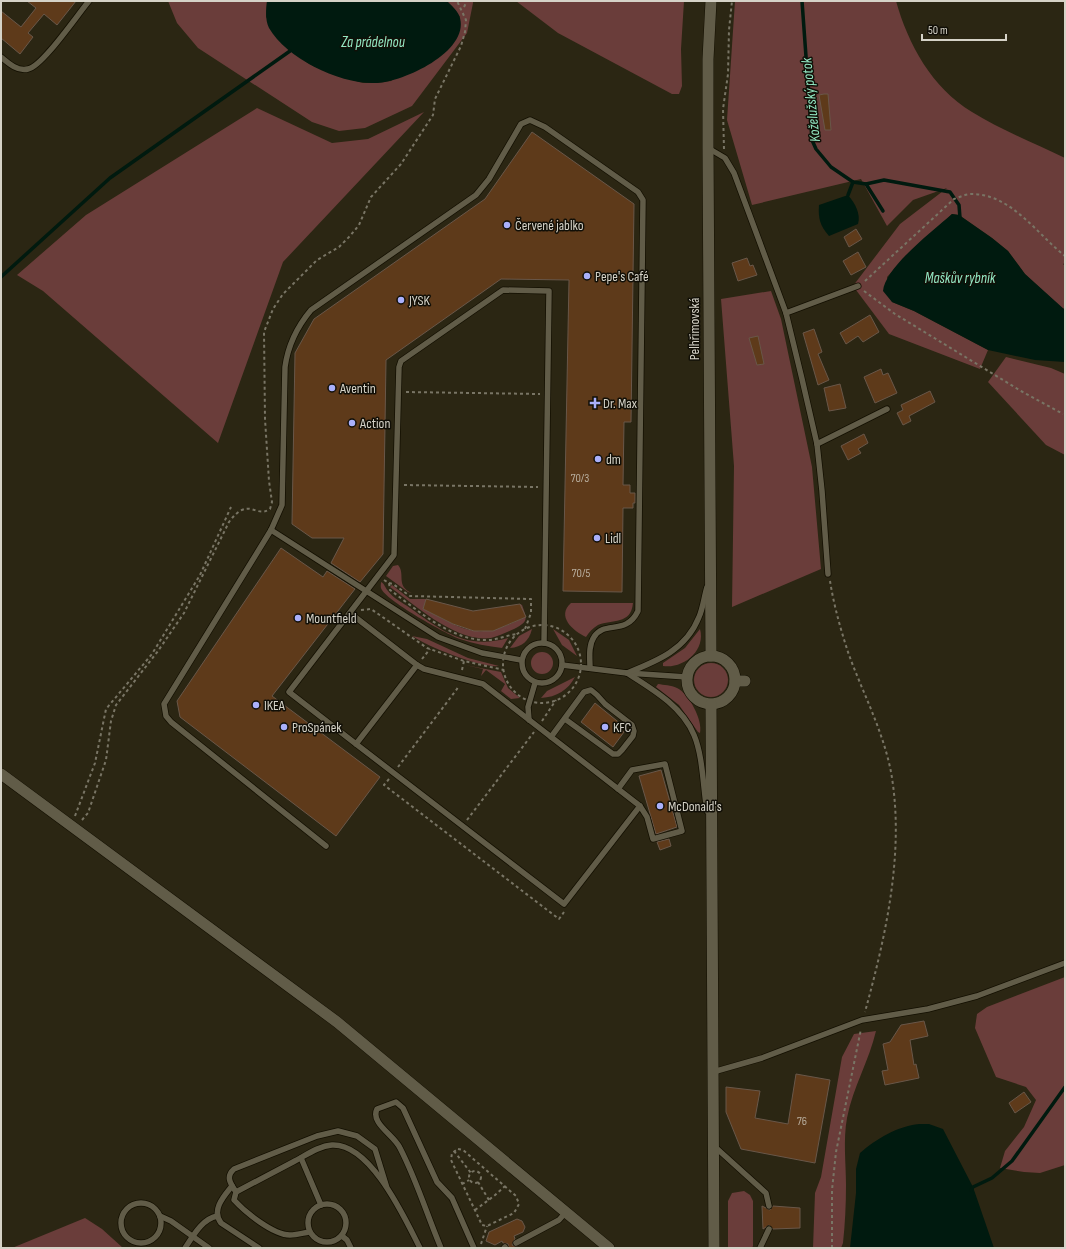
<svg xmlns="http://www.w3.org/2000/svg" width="1066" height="1249" viewBox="0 0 1066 1249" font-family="'Sofia Sans Condensed',sans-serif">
  <rect width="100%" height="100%" fill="#2b2613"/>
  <g fill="#6a3d3a">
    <path d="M168 1H267L266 17 309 64 335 75 363 83H377L391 81 460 17 447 1H473V3L467 33 412 106 365 128 339 131 312 122 198 48 177 23Z"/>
    <path d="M516 1H684L681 49 682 86 679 94H672L558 33Z"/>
    <path d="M735 1H896C908 44 932 88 972 112 1001 130 1034 143 1065 158V263L1063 264 1065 266V307L1063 309 1025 274 1008 251 992 238 959 215 952 214 910 252 887 277 892 302 914 311 988 350 980 369 889 334 853 286 900 224 947 188 913 200 887 226 861 179 752 205 727 120Z"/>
    <path d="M257 108 332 143 368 139 424 112 283 262 218 443 43 291 17 275 86 215Z"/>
    <path d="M771 291 781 319 812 467 821 569 732 607 734 466 721 299Z"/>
    <path d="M1006 357 1051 368 1065 374V455L1046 445 988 382Z"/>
    <path d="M398 565C406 574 395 586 412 593L408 592 386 576 393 566Z"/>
    <path d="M381 582C385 584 385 588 388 591 393 598 403 603 410 608 442 631 466 650 508 638L502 648C488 646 474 644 460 639 446 634 389 602 382 590 380 587 381 585 381 582Z"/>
    <path d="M392 585 410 599H426L423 609C469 632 477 641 525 617L520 604 522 605C527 619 529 621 514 629 507 632 499 636 491 638 457 643 416 606 390 587Z"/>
    <path d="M571 603H633C631 625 612 619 598 625 593 628 589 632 586 637 573 631 556 616 571 603Z"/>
    <path d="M532 629C529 641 522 647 510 648L519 636Z"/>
    <path d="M553 629 569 640 577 656 562 645Z"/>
    <path d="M700 629C706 651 683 669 663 666V663L685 648Z"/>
    <path d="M412 636 427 639 468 658 499 666C480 668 429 647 412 636Z"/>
    <circle cx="542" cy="663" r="11"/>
    <circle cx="711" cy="680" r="17"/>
    <path d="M465 665 501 672 508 688 520 698 511 699 501 691 505 684 486 670 481 676 483 669Z"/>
    <path d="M575 677C568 690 557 697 541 698L547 691Z"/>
    <path d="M658 684C664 685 671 685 677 688 689 694 703 720 700 733L698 732 679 705 656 687Z"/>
    <path d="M1065 977V1165L1040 1173 1024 1172 1000 1168 1005 1151 1024 1127 1036 1100 1026 1087 996 1077 975 1028 977 1014 987 1007Z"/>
    <path d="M876 1031C869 1061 853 1087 847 1118 843 1140 846 1163 846 1185 846 1205 845 1224 843 1243L841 1248H813L815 1193 821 1177 842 1057 854 1034Z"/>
    <path d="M744 1191 750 1195 753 1201V1246L752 1248H728V1201L732 1193Z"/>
    <path d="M85 1218 102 1229 123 1248H12Z"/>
  </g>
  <g fill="#001a0f">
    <path d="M267 1H447C451 5 459 12 460 18 469 52 403 82 377 83 341 85 287 59 269 28 265 20 266 9 267 1Z"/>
    <path d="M848 195C855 203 861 214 858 224L829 236C820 226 818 218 819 205Z"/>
    <path d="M952 214 959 215 992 238 1008 251 1025 274 1065 310V362L1035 360 988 350 914 311 892 302 883 291C885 267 933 231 952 214Z"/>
    <path d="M919 1124H929L943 1129 973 1187 994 1248H850L856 1193V1169L860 1153C876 1139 898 1126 919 1124Z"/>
  </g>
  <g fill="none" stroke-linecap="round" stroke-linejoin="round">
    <g stroke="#001a0f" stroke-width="3.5">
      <path d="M802 1 812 140 816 149 831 167 853 182 866 184 884 180 950 192 959 205 960 218"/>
      <path d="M866 184 883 211"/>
      <path d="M848 195 853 182"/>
      <path d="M1 277 110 178 290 51"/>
      <path d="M971 1190 973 1187 992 1178 1012 1161 1065 1087"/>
    </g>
  </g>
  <g fill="#5e3a1a" stroke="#695749">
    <path d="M27 1H76L57 25 44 14 28 33 33 37 20 54 1 38V11L21 27 36 8Z"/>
    <path d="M824 94H828L831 130H825L819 95Z"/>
    <path d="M532 132 634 204 631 422H624L623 485H630V493H635V503H633V508H623L622 592 563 591 569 280 501 279 386 360 383 554 360 582 331 563 344 538H312L292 524 295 353 314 319 485 199Z"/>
    <path d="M856 229 862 239 849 247 844 237Z"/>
    <path d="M858 252 866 267 851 275 843 261Z"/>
    <path d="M747 258 750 266 753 265 757 275 738 281 732 263Z"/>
    <path d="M870 315 879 332 863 342 858 336 846 344 840 333Z"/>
    <path d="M814 329 822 352 818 354 829 380 818 385 803 333Z"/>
    <path d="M758 336 764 364 757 365 749 338Z"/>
    <path d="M881 369 883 375 888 373 897 393 875 403 864 377Z"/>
    <path d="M840 384 846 408 829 411 824 388Z"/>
    <path d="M930 391 935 402 909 416 911 421 903 425 897 413 903 410 901 405Z"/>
    <path d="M864 434 868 443 858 449 861 453 848 460 841 446Z"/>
    <path d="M281 548 323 577 327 571 355 589 272 696 380 777 336 836 180 717 177 701Z"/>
    <path d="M426 599 473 611 520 604 526 617 493 631H474L453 624 423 609Z"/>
    <path d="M595 703 622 725 619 729 624 732 613 747 581 722Z"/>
    <path d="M661 770 677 827 656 834 639 776Z"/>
    <path d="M669 839 671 846 660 850 657 842Z"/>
    <path d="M924 1021 928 1036 910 1040 914 1065 916 1064 919 1078 885 1085 882 1071 888 1070 883 1044 890 1042 901 1025Z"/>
    <path d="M796 1074 830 1080 815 1163 741 1149 726 1112V1087L760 1091 755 1118 788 1124Z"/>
    <path d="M1024 1092 1031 1102 1015 1113 1009 1103Z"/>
    <path d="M762 1206 770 1210 773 1206 800 1208V1228L773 1229 769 1225 763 1229Z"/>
    <path d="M517 1219 522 1221 525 1227 523 1232 514 1236 515 1239 512 1245 519 1248H509L508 1244 503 1243 502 1241 495 1245 486 1241 489 1232Z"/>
  </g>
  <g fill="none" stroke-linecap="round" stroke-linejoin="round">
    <g stroke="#130f01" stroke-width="7">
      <g id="service">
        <path d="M1 57C8 63 18 72 28 69 42 67 78 14 89 1"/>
        <path d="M708 148 725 158 734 173 786 313 802 379 817 444 822 491 828 574"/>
        <path d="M786 313 858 286"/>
        <path d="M817 444 887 409"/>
        <path d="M271 530 438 637 482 653 521 660"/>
        <path d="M350 613 417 665 356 744 289 692 394 555 399 367 401 361 503 290 549 291 544 643"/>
        <circle cx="542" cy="663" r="20"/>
        <path d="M562 665 627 673 687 677"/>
        <path d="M627 673C652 689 682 706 694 735 703 756 703 788 707 811"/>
        <path d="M627 673C657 661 686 650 699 617 703 608 704 597 707 587"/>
        <path d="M529 720 528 707 535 683"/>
        <path d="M551 737 584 692 591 690 597 695 605 704 632 725 634 731 633 736 622 750 618 754H613L565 719"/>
        <path d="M356 744 564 904 640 806 483 684 424 669 417 665"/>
        <path d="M618 789 632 770 665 764 682 831 653 839 647 817 640 806"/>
        <path d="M326 846 171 722 166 716 164 704 271 530 282 505 285 367C288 345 296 328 311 310L476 195 489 179 521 124 530 120 545 127 638 192 643 200 638 611C626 636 604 620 594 637 588 646 590 659 590 668"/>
        <path d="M713 1072 762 1058 862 1020 928 1009 977 996 1065 963"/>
        <path d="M714 1146 766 1193 769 1206"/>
        <path d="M301 1158 321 1205"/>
        <path d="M232 1186C224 1196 211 1210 221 1223L259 1248"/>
        <path d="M387 1188 375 1149 357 1136 338 1131 317 1136 234 1169C225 1177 231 1184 236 1192 255 1182 274 1172 293 1162 305 1156 318 1146 332 1145 371 1143 405 1219 420 1248"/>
        <path d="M236 1192 234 1200C245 1212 273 1235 290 1235 297 1235 303 1233 309 1232"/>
        <circle cx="141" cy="1223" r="20"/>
        <circle cx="327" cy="1223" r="19"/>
        <path d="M160 1216 171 1221 209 1248"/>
        <path d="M342 1236 347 1240 351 1248"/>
        <path d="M516 1243 559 1220 566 1212"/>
        <path d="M185 1248C193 1236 202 1219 217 1216"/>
        <path d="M441 1248C427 1215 417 1181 400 1148 394 1135 370 1123 377 1109L396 1102 403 1108 437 1182 452 1198 474 1248"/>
        <path d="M504 1248 505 1247"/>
        <path d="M760 1248 769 1229"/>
      </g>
    </g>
    <g stroke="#130f01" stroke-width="12">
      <g id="minor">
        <path d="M735 681H745"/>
        <path d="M1 774 337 1022 609 1248"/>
      </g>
    </g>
    <g stroke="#130f01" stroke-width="12">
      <g id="secondary">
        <path d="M711 656 708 148V59L711 1"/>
        <circle cx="711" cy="680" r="24"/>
        <path d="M711 704 714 1248"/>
      </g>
    </g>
    <g stroke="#797565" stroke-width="2" stroke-dasharray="3 3" stroke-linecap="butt">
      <path d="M464 7 467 1"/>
      <path d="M724 149 723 109 728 74 729 30 732 1"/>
      <path d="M865 281 954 199C960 197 966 194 972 194 1011 194 1037 234 1065 256"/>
      <path d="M864 291 895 314 1021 391 1063 414"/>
      <path d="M406 392 540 394"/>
      <path d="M404 485 538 487"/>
      <path d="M384 580 389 583 390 590C419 611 452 642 490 640 499 639 508 635 517 634"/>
      <path d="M830 581C834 606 841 631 849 655 863 693 883 731 891 772 905 851 886 935 865 1012"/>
      <path d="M389 583 393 584 410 596 531 599V613L525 629"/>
      <path d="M361 610 371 609 427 648 464 661 504 670"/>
      <circle cx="542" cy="664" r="39"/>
      <path d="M422 659 430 649"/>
      <path d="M462 670 464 661"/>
      <path d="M542 721 556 700"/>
      <path d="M398 767 457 689 458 686"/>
      <path d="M389 779 384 785 559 919 564 912"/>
      <path d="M75 816 95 763 106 709 152 654 200 575 231 507"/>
      <path d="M82 820 88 813 106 760 111 721 116 705 158 651 184 613 229 522C249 495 255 519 270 509L272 502 269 481 265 419 264 332 273 309 283 294 317 260 339 247 350 236 359 225 371 197 401 164 433 115 435 99 461 46 465 32 466 20 457 1"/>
      <path d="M467 820 534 732"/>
      <path d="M458 1149 463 1150 516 1196 519 1204 514 1213 487 1226 482 1225 451 1160 452 1153Z"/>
      <path d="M454 1151 471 1173"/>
      <circle cx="475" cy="1177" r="6"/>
      <path d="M478 1182 489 1200"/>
      <path d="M462 1184 469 1180"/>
      <path d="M475 1210 494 1196 505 1186"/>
      <path d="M481 1244 487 1226"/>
      <path d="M832 1248V1190L836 1152 861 1029"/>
    </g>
    <use href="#service" stroke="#615c48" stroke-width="5.5"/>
    <use href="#minor" stroke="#615c48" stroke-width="11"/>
    <use href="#secondary" stroke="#615c48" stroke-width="11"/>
  </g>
  <g fill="#aab0fb" stroke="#110f07" stroke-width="1.5">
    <circle cx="507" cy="225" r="4"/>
    <circle cx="587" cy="276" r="4"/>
    <circle cx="401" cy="300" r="4"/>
    <circle cx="332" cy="388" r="4"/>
    <path d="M593 397h4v4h4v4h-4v4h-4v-4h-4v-4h4z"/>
    <circle cx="352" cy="423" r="4"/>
    <circle cx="598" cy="459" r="4"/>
    <circle cx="597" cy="538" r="4"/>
    <circle cx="298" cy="618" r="4"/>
    <circle cx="256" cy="705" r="4"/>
    <circle cx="284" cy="727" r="4"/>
    <circle cx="605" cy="727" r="4"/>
    <circle cx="660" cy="806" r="4"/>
  </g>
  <g text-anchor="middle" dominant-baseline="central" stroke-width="3" stroke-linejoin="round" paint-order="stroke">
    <g font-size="12" fill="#b7ac9c">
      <text x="580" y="478">70/3</text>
      <text x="581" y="573">70/5</text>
      <text x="802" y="1121">76</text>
    </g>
    <g font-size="14" fill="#d5d2c7" stroke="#110f07" text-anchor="start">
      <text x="515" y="225">Červené jablko</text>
      <text x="595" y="276">Pepe's Café</text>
      <text x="409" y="300">JYSK</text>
      <text x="340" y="388">Aventin</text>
      <text x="603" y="403">Dr. Max</text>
      <text x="360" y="423">Action</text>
      <text x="606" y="459">dm</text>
      <text x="605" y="538">Lidl</text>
      <text x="306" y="618">Mountfield</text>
      <text x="264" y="705">IKEA</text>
      <text x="292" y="727">ProSpánek</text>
      <text x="613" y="727">KFC</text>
      <text x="668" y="806">McDonald's</text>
    </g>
    <g font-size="14" fill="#d5d2c7" stroke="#110f07">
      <text transform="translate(694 329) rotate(-90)">Pelhřimovská</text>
    </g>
    <g font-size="15" font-style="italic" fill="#93e8c3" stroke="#110f07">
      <text x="373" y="42">Za prádelnou</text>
      <text transform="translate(811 100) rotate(-96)">Koželužský potok</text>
      <text x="960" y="278">Maškův rybník</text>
    </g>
  </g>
  <rect width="1066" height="1249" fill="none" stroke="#d5d2c7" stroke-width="4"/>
  <path d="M922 34v6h84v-6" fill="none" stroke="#d5d2c7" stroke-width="2"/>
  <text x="928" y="34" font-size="12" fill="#d5d2c7" stroke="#110f07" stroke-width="3" paint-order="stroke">50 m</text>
</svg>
